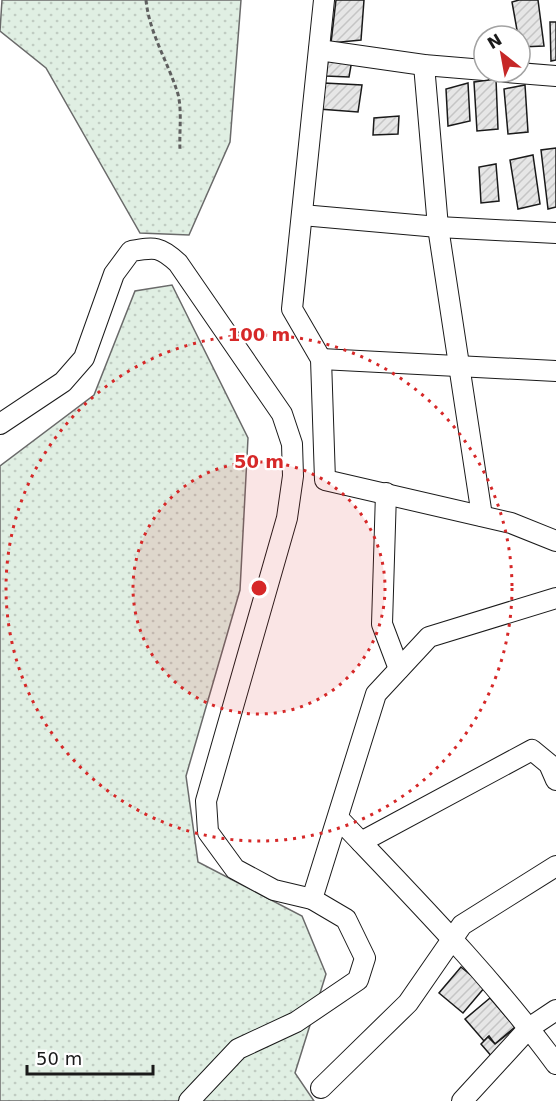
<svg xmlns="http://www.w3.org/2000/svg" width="556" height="1101" viewBox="0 0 556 1101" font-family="'DejaVu Sans',sans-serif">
  <defs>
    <pattern id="grass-dots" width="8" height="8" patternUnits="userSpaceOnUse" patternTransform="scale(1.5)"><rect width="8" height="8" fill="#e0efe3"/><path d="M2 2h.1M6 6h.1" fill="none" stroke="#c0ccc2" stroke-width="1.8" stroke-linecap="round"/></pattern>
    <pattern id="building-hatch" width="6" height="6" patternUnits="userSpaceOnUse" patternTransform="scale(1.5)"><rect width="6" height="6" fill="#e6e6e6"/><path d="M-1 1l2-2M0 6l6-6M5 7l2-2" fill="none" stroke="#c5c5c5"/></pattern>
  </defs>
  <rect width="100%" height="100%" fill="#fff"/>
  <g fill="url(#grass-dots)" stroke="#6a6a6a" stroke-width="1.5">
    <path d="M2 0H241L230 142 189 235 140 233 46 68 0 31Z"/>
    <path d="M172 285 248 438 240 590 186 776 198 862 302 916 326 974 295 1073 314 1101H0V466L94 395 135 291Z"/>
  </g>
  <g fill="url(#building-hatch)" stroke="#1a1a1a" stroke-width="1.5">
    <path d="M336 0H364L361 40 331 43Z"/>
    <path d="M519 0H538L544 46 520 47 512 2Z"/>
    <path d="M550 22H556V60L551 61Z"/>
    <path d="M328 60H352L349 77 326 76Z"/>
    <path d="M496 79 498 129 477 131 474 82Z"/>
    <path d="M324 83 362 85 358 112 319 109Z"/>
    <path d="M468 83 470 121 448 126 446 89Z"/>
    <path d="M525 85 528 132 508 134 504 89Z"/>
    <path d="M399 116 398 134 373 135 374 118Z"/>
    <path d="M556 148V207L548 209 541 150Z"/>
    <path d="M533 155 540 204 518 209 510 160Z"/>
    <path d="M496 164 499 201 481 203 479 167Z"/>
    <path d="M461 967 485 987 463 1013 439 993Z"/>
    <path d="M490 998 515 1027 495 1044 489 1036 484 1041 465 1019Z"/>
    <path d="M510 1032 516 1039 493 1058 481 1044 488 1037 495 1044Z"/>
  </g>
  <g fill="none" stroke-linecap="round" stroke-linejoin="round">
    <g stroke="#1a1a1a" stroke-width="22">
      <g id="minor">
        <path d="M324 0 292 309 321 359 325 480 511 523 556 541"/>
        <path d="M319 50 424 65 484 70"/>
        <path d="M424 65 438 227 482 516"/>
        <path d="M506 72 556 76"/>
        <path d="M302 215 438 227 556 233"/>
        <path d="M321 359 556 371"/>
        <path d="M0 424 63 382 84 358 114 274 131 251C155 247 160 246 178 263L282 414 292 444 293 476 287 518 206 801 208 832 235 869 274 890 312 899 346 919 365 958 358 980 296 1022 238 1049 189 1101"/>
        <path d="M386 493 382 624 399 669"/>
        <path d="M339 819C414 898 491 976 556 1064"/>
        <path d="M361 842 532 750 549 764 556 780"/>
        <path d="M312 899 376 694 429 637 556 598"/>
        <path d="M321 1088 408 1003 462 925 556 866"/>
        <path d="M462 1101 529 1028 556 1010"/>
      </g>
    </g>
    <path stroke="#5f5f5f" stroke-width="3" stroke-dasharray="4.5 3" stroke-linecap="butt" d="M146 0C149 31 166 59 176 88 183 105 179 131 180 149"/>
    <use href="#minor" stroke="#fff" stroke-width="20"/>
  </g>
  <circle cx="259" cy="588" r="126" fill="#d62828" fill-opacity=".12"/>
  <g fill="none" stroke="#d62828" stroke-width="3" stroke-dasharray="3 6">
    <circle cx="259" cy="588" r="126"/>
    <circle cx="259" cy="588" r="253"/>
  </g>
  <circle cx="259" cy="588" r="9" fill="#d62828" stroke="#fff" stroke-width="3"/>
  <g font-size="18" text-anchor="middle" font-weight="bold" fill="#d62828" stroke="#fff" stroke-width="4.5" stroke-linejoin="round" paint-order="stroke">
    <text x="259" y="341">100 m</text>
    <text x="259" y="468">50 m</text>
  </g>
  <g transform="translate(502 54) rotate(329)"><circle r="28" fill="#ffffff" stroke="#a3a3a3" stroke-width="1.5"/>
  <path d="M0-4.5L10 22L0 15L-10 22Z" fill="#c62828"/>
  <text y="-9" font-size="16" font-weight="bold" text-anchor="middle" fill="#1a1a1a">N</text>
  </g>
  <path d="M27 1065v9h126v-9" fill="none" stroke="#1a1a1a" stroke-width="3"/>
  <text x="36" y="1065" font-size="18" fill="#1a1a1a" stroke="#ffffff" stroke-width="4.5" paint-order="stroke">50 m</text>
</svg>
